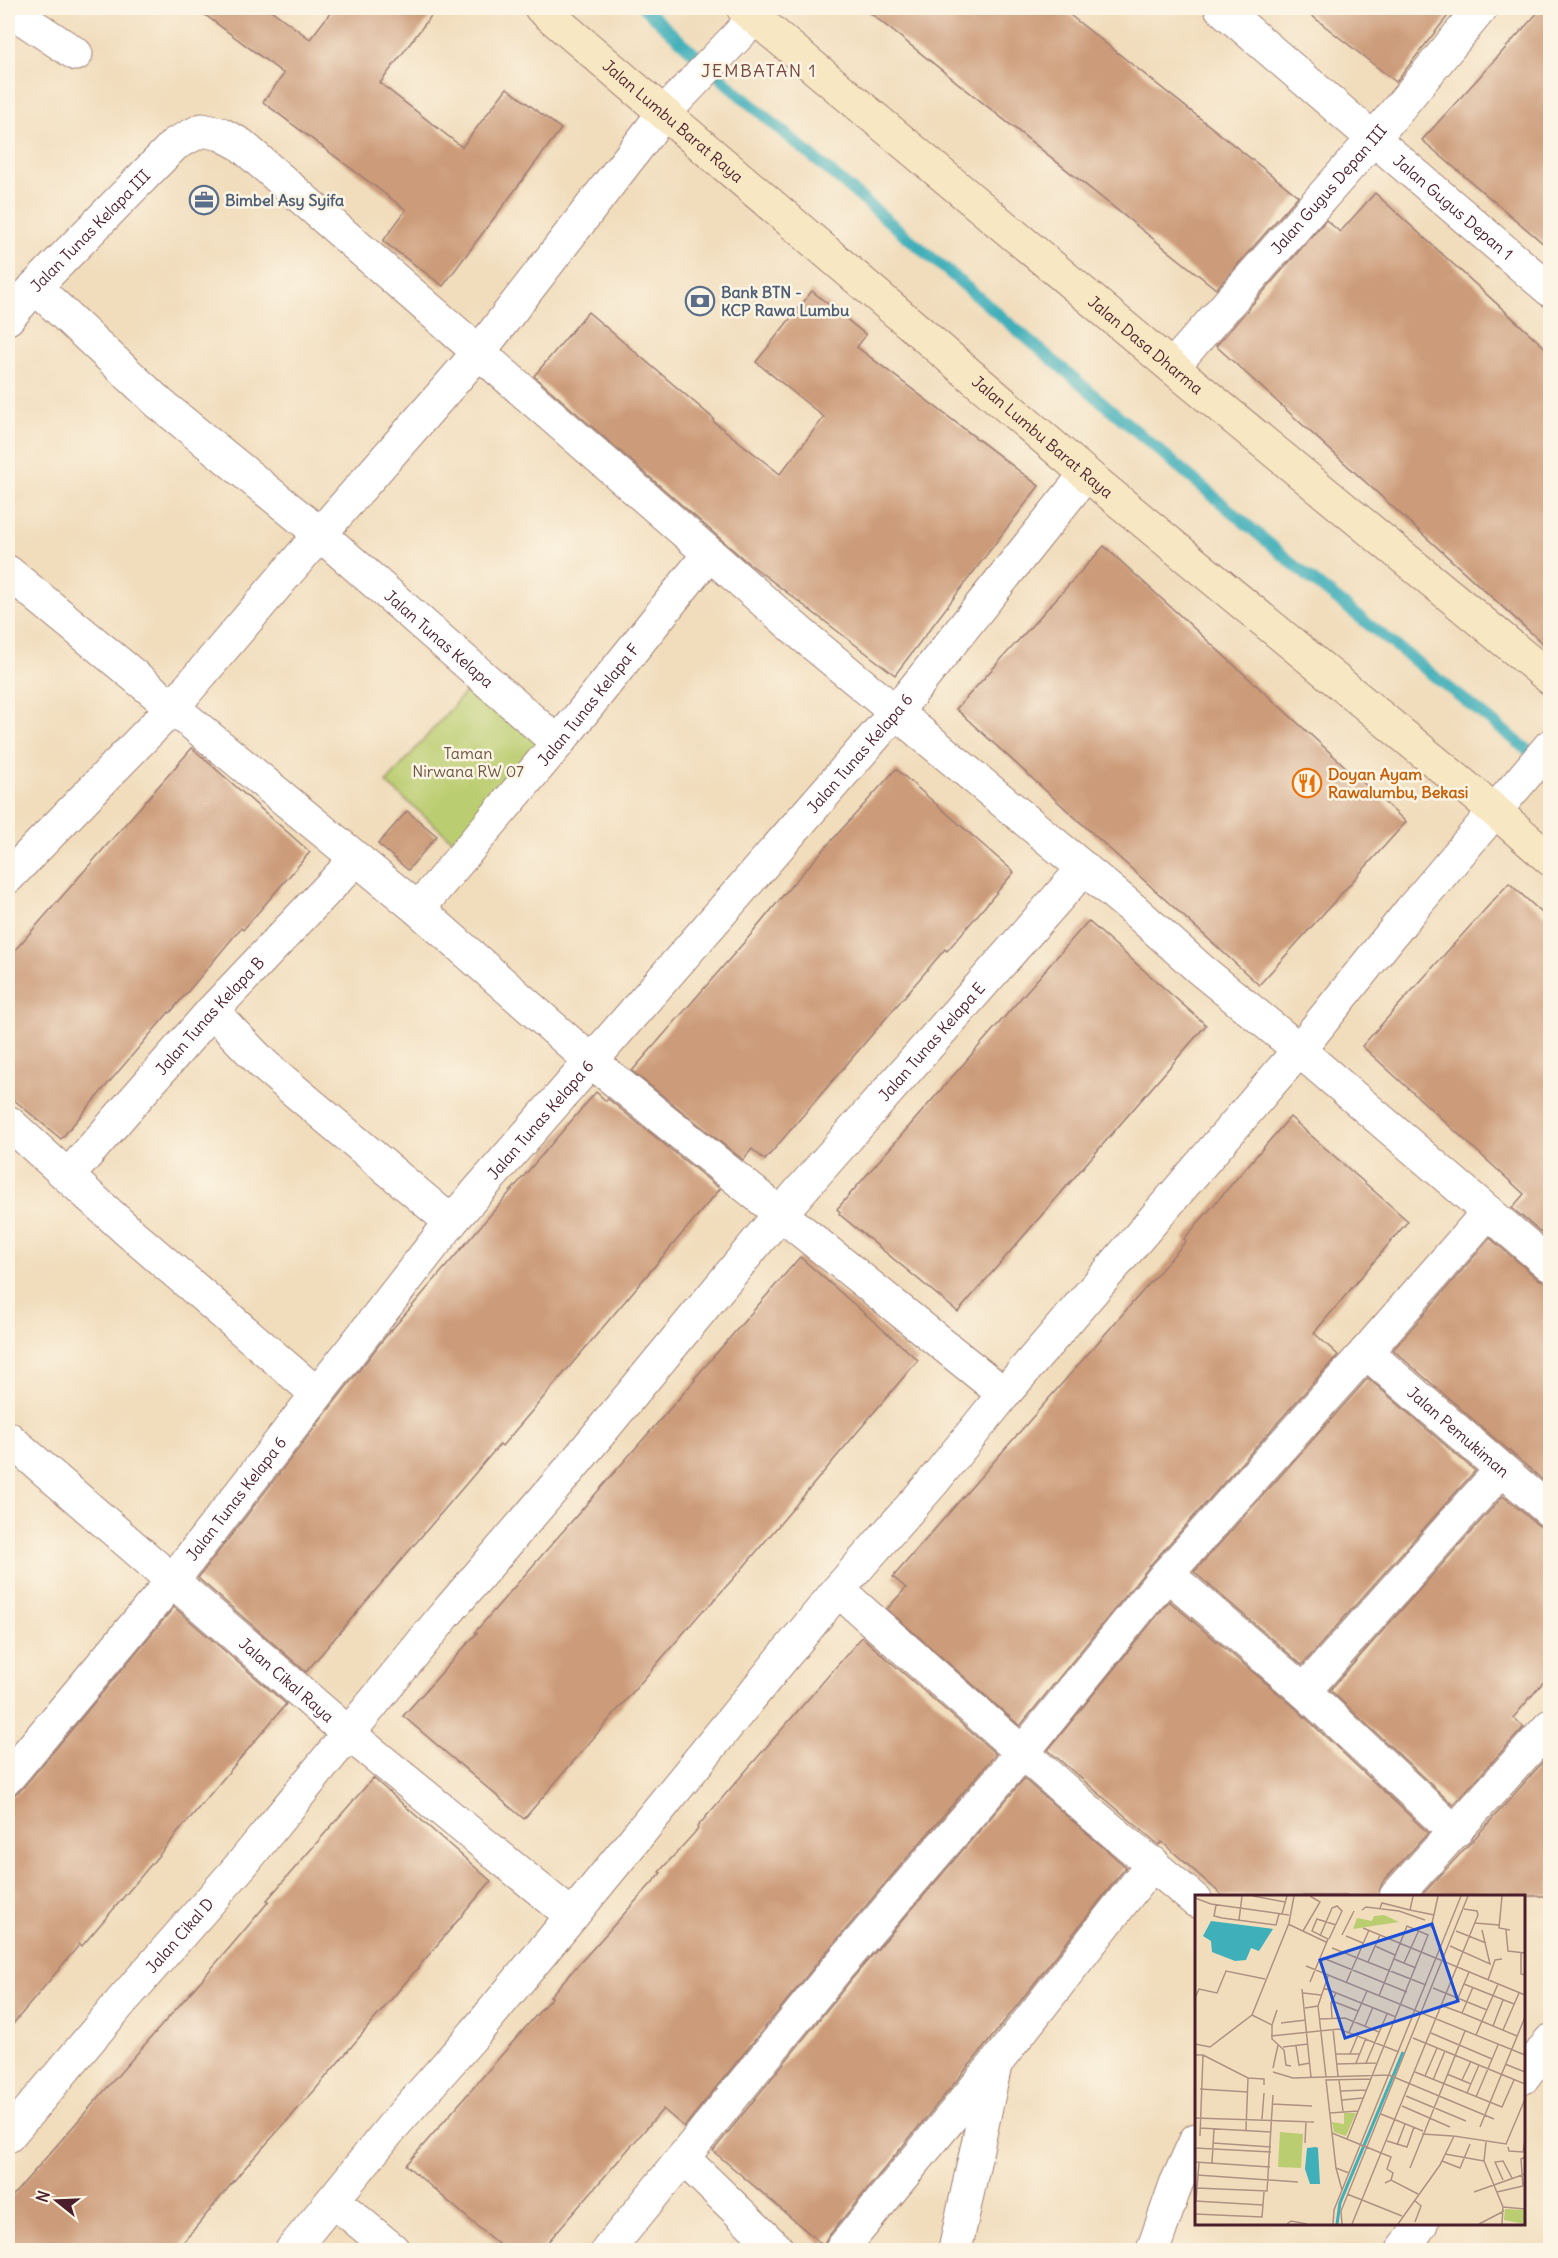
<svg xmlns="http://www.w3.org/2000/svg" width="1558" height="2258" viewBox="0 0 1558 2258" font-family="Delius,sans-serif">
  <rect width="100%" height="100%" fill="#fcf5e5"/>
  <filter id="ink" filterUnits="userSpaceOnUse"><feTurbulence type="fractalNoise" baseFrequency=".0167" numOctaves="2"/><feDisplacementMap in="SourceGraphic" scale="12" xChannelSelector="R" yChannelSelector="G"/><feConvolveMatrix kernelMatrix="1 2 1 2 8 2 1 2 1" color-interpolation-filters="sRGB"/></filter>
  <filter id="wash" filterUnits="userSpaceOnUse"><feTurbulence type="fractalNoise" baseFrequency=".008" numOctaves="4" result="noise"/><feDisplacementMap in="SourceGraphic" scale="24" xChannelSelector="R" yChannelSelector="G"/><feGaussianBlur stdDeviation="1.35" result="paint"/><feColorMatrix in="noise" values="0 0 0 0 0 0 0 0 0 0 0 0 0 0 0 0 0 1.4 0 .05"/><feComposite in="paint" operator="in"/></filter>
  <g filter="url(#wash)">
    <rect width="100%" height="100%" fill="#f1ddbc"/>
    <path fill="#bbcd71" stroke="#82764e" stroke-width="1.5" d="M473 683 545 746 459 846 386 783Z"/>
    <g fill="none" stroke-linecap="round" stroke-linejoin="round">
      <path stroke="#3fafb9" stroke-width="12" d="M644 8 742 97 1311 579 1538 758"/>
    </g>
    <g id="blocks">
      <g fill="#cc9b79">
        <path d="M196 8H268L310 39 334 8H437L380 83 462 147 507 88 561 129 443 286 383 241 406 210 263 102 284 74Z"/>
        <path d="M864 8H1061L1298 196 1216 289Z"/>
        <path d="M1302 8H1454L1396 82Z"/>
        <path d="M1542 8H1551V250L1422 140Z"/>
        <path d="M1375 193 1551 353V651L1216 346 1326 220 1340 232Z"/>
        <path d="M812 291 866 335 857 347 1039 486 895 675 747 562 534 376 588 312 714 419 713 421 780 474 824 417 756 362Z"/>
        <path d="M1104 546 1406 822 1259 985 956 709Z"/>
        <path d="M192 748 310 852 243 930 241 928 170 1013 169 1012 61 1139 8 1095V958Z"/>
        <path d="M896 769 1014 872 947 951 945 949 765 1160 752 1149 743 1160 632 1071 754 931 790 887Z"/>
        <path d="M407 811 437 836 408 870 378 844Z"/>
        <path d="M1509 883 1551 921V1241L1512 1208 1524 1194 1362 1046Z"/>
        <path d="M1088 921 1206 1025 958 1312 839 1214 840 1212 837 1209Z"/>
        <path d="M596 1092 606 1101 608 1099 720 1189 537 1405 502 1446 500 1444 306 1672 198 1578 382 1341Z"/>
        <path d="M1290 1117 1408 1221 1314 1333 1338 1355 1153 1562 1020 1726 887 1609 906 1588 893 1577 1148 1285 1186 1241 1184 1239Z"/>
        <path d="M1490 1238 1538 1279 1551 1283V1487L1393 1350Z"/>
        <path d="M800 1257 918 1360 741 1570 705 1610 704 1609 524 1819 403 1716 477 1633 475 1632 695 1380 694 1379Z"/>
        <path d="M1368 1378 1475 1471 1302 1665 1194 1572Z"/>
        <path d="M1503 1496 1538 1525 1551 1529V1673L1513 1718 1524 1727 1453 1805 1330 1690Z"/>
        <path d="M1169 1601 1292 1705 1428 1833 1382 1883 1378 1896H1223L1162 1842 1159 1845 1048 1750Z"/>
        <path d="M174 1607 286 1704 117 1905 82 1946 80 1944 8 2030V1795L15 1794 22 1789Z"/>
        <path d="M862 1637 996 1754 823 1956 684 2127 663 2109 541 2250H505L406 2165 552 1997 550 1996 661 1873 659 1872 698 1829 697 1827Z"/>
        <path d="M1551 1753V1896H1421L1473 1840Z"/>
        <path d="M373 1778 491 1881 314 2091 242 2171 177 2250H8V2201L231 1946 269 1901 267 1900Z"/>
        <path d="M1024 1779 1126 1867 981 2051 827 2238 823 2245 713 2151 851 1980Z"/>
      </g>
    </g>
  </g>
  <g filter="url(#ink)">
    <use href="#blocks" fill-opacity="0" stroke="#9e7e74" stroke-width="1.5"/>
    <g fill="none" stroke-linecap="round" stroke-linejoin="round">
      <g stroke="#9e7e74" stroke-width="35">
        <g id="street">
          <path id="s1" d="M1221 8 1550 290"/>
          <path d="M8 9 76 54"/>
          <path id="s2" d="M35 287 159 403 320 534 558 743"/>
          <path id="s3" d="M8 318 35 287 175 144 202 130 221 134 240 144 805 637 1134 910 1200 969 1286 1039 1550 1265"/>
          <path id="s4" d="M1172 367 1374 138 1481 8"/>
          <path d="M8 572 418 909 592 1062 1004 1394"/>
          <path d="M8 877 172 708 320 534 479 352 663 114 747 26 761 8"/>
          <path id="s5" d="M418 909 558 743 709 554"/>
          <path d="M212 1011 264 1065 451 1222"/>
          <path d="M8 1122 128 1231 317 1394"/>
          <path id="s6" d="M68 1176 212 1011 356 859"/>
          <path id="s7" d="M1366 1352 1550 1511"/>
          <path id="s8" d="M8 1438 349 1734 572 1916"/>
          <path d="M1167 1574 1304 1691 1444 1822 1457 1830"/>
          <path d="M838 1590 1092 1814 1196 1901"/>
          <path d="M1304 1691 1501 1470"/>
          <path id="s9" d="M8 1777 172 1581 451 1222 895 713 1086 474"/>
          <path d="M1396 1896 1550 1726"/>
          <path d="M1524 2077 1550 2041"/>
          <path id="s10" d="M8 2136 121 2002 243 1863 444 1616 570 1469 780 1214 1084 868"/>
          <path d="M683 2158 778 2250"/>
          <path d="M334 2201 393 2250"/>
          <path d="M292 2250 393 2126 475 2033 572 1916 838 1590 932 1483 1004 1394 1299 1050 1411 910 1550 746"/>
          <path d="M608 2250 837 1968 1023 1752 1167 1574 1366 1352 1488 1212"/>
          <path d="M841 2250 996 2063 1153 1863"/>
          <path d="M955 2250 994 2070"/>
          <path d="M1153 2250 1176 2184 1196 2140"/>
          <path d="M1403 2250 1421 2224"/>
        </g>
      </g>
      <g stroke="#9e7e74" stroke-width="35">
        <g id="secondary">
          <path id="s11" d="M541 8 1086 474 1495 811 1550 859"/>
          <path id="s12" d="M743 8 1172 367 1550 678"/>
        </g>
      </g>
      <use href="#street" stroke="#fff" stroke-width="33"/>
      <use href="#secondary" stroke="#f8e7c3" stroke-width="33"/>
    </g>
  </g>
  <defs>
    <g id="office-ring" transform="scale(1.5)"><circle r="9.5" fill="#fcf5e5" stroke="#5c6f8a" stroke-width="1.5"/><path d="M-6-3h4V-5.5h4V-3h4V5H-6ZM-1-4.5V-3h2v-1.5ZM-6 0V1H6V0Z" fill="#5c6f8a"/></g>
    <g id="bank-ring" transform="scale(1.5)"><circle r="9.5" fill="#fcf5e5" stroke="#5c6f8a" stroke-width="1.5"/><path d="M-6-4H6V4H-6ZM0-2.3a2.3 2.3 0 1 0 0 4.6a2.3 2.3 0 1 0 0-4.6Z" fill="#5c6f8a"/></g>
    <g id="restaurant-ring" transform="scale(1.5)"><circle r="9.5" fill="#fcf5e5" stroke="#e8710a" stroke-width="1.5"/><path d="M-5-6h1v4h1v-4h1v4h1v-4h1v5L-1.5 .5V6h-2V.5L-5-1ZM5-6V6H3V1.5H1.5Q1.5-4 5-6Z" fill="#e8710a"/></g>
  </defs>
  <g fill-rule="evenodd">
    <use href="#office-ring" x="204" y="200"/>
    <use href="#bank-ring" x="700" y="301"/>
    <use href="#restaurant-ring" x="1307" y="783"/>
  </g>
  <g text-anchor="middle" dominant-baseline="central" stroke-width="5" stroke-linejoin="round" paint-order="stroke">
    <g font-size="16" fill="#4a1f2b" stroke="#fcf5e5">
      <text stroke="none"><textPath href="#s11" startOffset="174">Jalan Lumbu Barat Raya</textPath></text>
      <text stroke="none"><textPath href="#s4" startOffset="237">Jalan Gugus Depan III</textPath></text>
      <text stroke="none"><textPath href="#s1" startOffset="306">Jalan Gugus Depan 1</textPath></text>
      <text stroke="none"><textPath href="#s3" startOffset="120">Jalan Tunas Kelapa III</textPath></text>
      <text stroke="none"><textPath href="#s12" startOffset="525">Jalan Dasa Dharma</textPath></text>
      <text stroke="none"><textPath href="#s11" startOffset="660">Jalan Lumbu Barat Raya</textPath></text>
      <text stroke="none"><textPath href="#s2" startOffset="536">Jalan Tunas Kelapa</textPath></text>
      <text stroke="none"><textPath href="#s5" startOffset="266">Jalan Tunas Kelapa F</textPath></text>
      <text stroke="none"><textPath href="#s9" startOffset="1332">Jalan Tunas Kelapa 6</textPath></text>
      <text stroke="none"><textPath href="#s6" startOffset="214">Jalan Tunas Kelapa B</textPath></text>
      <text stroke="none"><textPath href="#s10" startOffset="1432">Jalan Tunas Kelapa E</textPath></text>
      <text stroke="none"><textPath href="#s9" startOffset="846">Jalan Tunas Kelapa 6</textPath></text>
      <text stroke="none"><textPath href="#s7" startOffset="122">Jalan Pemukiman</textPath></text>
      <text stroke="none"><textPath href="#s9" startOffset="360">Jalan Tunas Kelapa 6</textPath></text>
      <text stroke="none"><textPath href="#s8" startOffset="369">Jalan Cikal Raya</textPath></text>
      <text stroke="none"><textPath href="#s10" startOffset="264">Jalan Cikal D</textPath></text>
    </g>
    <g font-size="16" font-weight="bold" fill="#4e5e75" stroke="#fcf5e5" text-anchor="start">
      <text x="225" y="200">Bimbel Asy Syifa</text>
      <text x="721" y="292">Bank BTN -<tspan x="721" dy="18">KCP Rawa Lumbu</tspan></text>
    </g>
    <g font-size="16" fill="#6c5340" stroke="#fcf5e5">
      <text x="468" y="753">Taman<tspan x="468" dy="18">Nirwana RW 07</tspan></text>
    </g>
    <g font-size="16" font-weight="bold" fill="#c56008" stroke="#fcf5e5" text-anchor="start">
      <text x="1328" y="774">Doyan Ayam<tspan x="1328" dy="18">Rawalumbu, Bekasi</tspan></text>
    </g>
    <g font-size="18" letter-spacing="1.5" fill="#784a46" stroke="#fcf5e5">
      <text x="759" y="70">JEMBATAN 1</text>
    </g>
  </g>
  <g transform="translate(1195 1895)">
    <rect width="330" height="330" fill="#f1ddbc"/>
    <path d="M189 20 204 27 158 34 162 23 177 26 179 21ZM149 218H161L151 241 139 237 137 227 149 229ZM85 237 108 239 106 273 83 272ZM310 314 330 315V329L309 325Z" fill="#bbcd71"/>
    <path d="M16 26 78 34 64 56 56 53 51 65 40 66 17 57 16 46 8 41ZM121 252 123 253 125 289H115L110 274 112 253Z" fill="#3fafb9"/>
    <path fill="none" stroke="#3fafb9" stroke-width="3" d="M142 329 145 308 208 157"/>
    <path fill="none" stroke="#ae9182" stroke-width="1.5" d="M58 1 90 7M307 1 304 33 315 35M0 3 16 9 94 20M21 10 19 21 27 23 81 30 84 19M185 13 187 8 215 15 218 1M167 15 171 12 204 16 230 25M215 15 239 20M87 19 92 1M44 25 47 1M280 28 304 30M93 29 131 47M168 33 330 100M236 33 243 1M311 35 313 56 330 58M108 36 125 7 115 1M261 36 291 48M147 40 159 16M125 41 137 13 142 11 147 16 134 44M151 41 168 48M180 51 200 60M255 51 295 69 287 35M137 53 231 90M326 58V79L330 80M128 63 212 97M199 64 221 73M173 67 185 40M209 68 224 35M111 71 330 160M293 85 300 65 307 64M115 87 133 44 117 36 122 24 141 30M151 88 174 35M269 89 319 109M278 92 267 118 322 141M129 93 201 122M238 93 292 115M107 94 116 182M108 98 126 100M0 103 4 94 22 98 31 76 70 84M263 103 274 77M137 106 163 116M123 111 131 182M248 111 267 118M110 113 123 111 133 81M57 120 77 130 82 115M137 123 136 108 141 98M124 124 150 123 184 137M86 128 111 125M77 130V144L89 155 91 170 96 171M170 131 178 112M298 131 308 105M138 134 143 181M308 135 324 98M154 137 172 96M236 138 297 164M281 140 303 89M76 141 144 134 204 157M218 143 330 189M0 149 15 152 57 120 94 28 99 1M101 151 104 170 115 168M88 152 113 149M140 159H165M155 159 163 140M0 160H8L5 241M8 160 53 183 69 184V190M161 168 171 143M171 168 192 119M141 169 183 168M310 169 330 177M78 173 83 150M78 177 98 183 194 180 299 224M220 177 307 212 319 185M252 179 276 189M230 181 242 153M144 185 148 216M238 185 250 156M267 185 276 166M5 194 53 197M146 196 171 195M272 198 284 170M211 201 271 226M281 202 303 150M147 205 168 203M77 209 117 211M207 211 255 232M135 218 163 216M186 219 228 236M0 223 119 227M67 224 69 198M285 232 330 122M5 233 76 237M51 235 53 183M137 238 196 262 192 274 198 278 196 285M227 239 258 241M152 244 233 40 212 31 184 101M192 246 212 252 219 232M291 247 289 266 308 312 307 329M18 248 76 252M110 248 111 226M202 250 210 229M313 252 314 256 328 257 330 244M0 253 76 257M250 259 289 266M247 266 265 273 275 249M0 267 75 272M17 268 19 234M141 273 147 295M215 273 270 136M154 278 141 273 131 185 176 184M2 280 103 287M308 285 300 267 308 266 317 283M190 288 196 285 223 299M328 291 326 264 330 262M2 293 72 296 78 200M279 297 330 279M302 297 328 291M152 299 207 321M219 305 226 311 220 327M0 306 68 310M1 306 4 268M308 312 330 314M0 319 67 322 69 297M92 329 96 326 112 329M138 329 139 315 266 1M147 329 146 316 273 1M157 329 283 20 282 16 269 14M203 329 245 270 259 241 311 249 330 204M284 329 309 316"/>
    <path fill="#1d4ed8" fill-opacity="0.15" stroke="#1d4ed8" stroke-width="3" d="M237 29 263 106 150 143 125 65Z"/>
    <rect width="330" height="330" fill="none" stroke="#4a1f2b" stroke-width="3"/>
  </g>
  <rect width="1558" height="2258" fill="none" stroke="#fcf5e5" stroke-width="30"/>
  <g transform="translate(57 2201) rotate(288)" stroke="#fcf5e5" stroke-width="4.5" paint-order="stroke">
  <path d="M0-4.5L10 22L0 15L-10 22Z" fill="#4a1f2b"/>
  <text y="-9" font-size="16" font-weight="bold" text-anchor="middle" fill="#4a1f2b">N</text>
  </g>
</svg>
